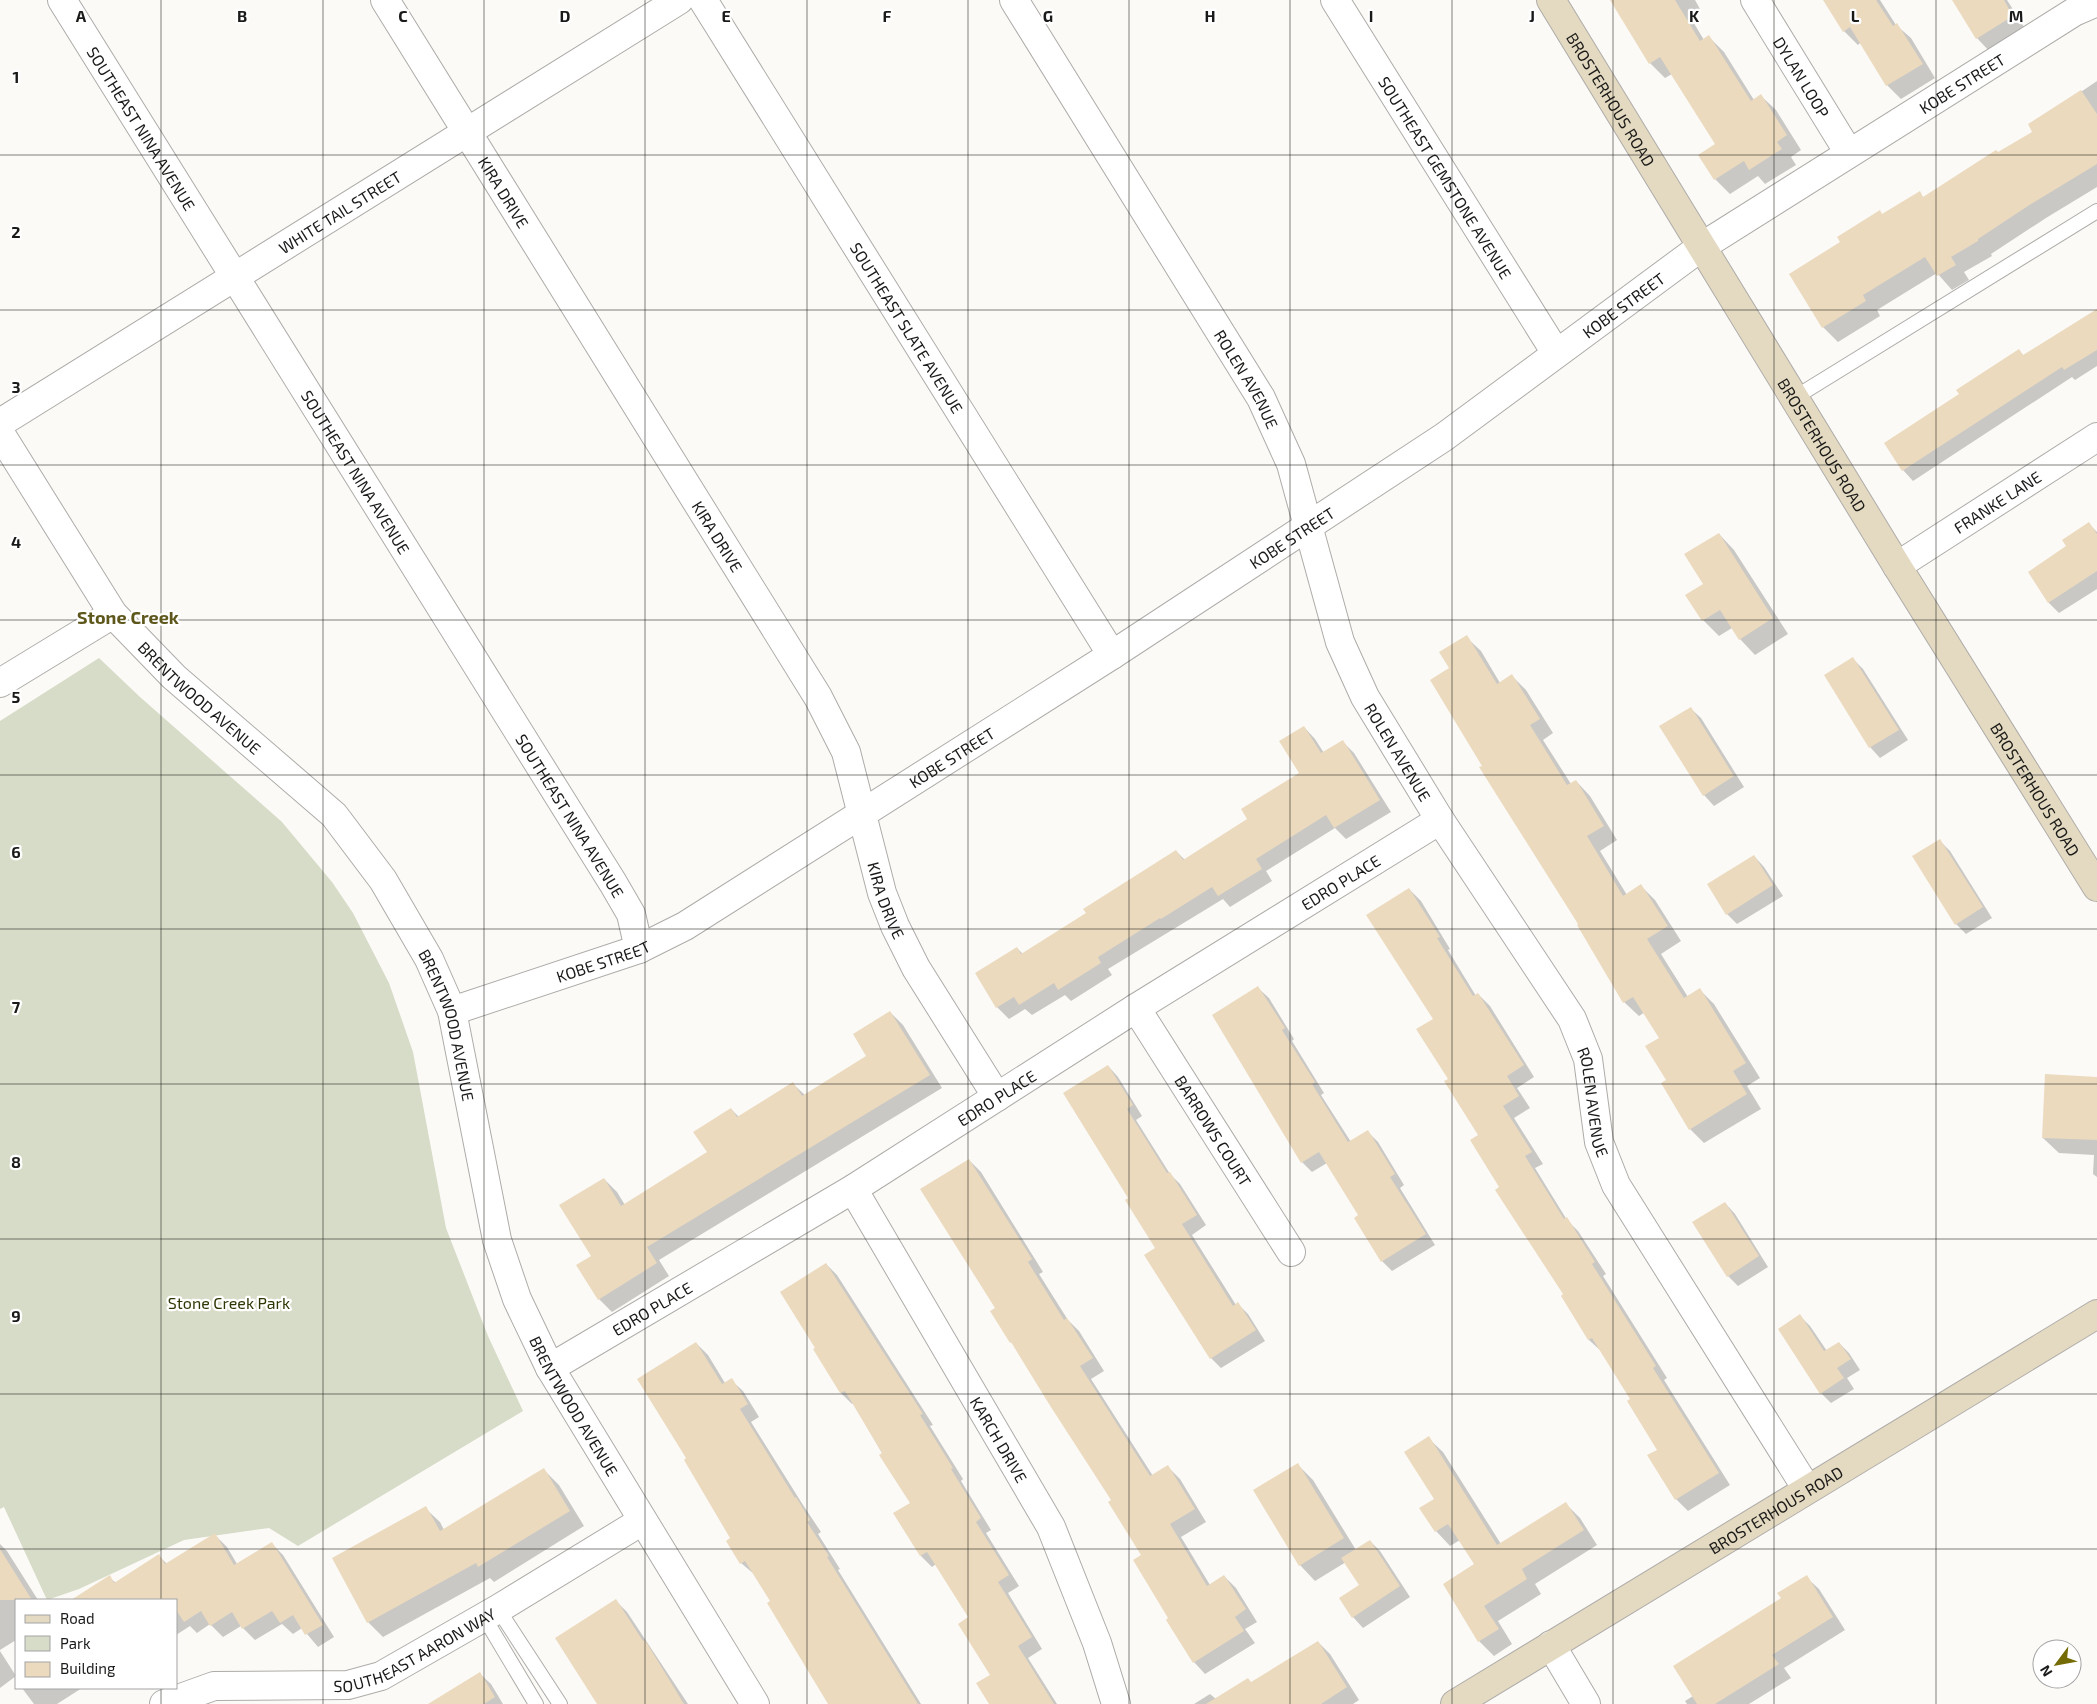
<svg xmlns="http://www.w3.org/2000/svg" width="2097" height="1704" viewBox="0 0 2097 1704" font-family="'Exo 2',sans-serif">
  <rect width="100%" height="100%" fill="#fcfaf7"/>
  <path fill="#d6dcc7" d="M99 658 140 697 282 822 332 882 353 913 389 983 413 1052 446 1228 488 1336 523 1411 298 1546 269 1528 184 1540 79 1589 47 1600 4 1507 0 1509V721Z"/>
  <g fill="#0003">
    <path d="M1623 0H1695L1700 9 1689 15 1704 40 1709 37 1724 52 1754 100 1761 96 1776 110 1801 150 1791 157 1796 165 1765 184 1758 176 1730 194 1715 179 1717 144 1672 74 1665 78 1650 63Z"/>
    <path d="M1831 0H1880L1896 25 1911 38 1935 78 1901 99 1887 85 1861 42 1858 45 1844 31Z"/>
    <path d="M1954 0H2007L2026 30 1990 52 1977 38Z"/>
    <path d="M2097 81V187L2046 218 1991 254 1992 256 1964 272 1969 280 1952 290 1937 273 1877 310 1880 316 1838 342 1823 327 1791 274 1919 193 1924 198 2034 132 2066 102Z"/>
    <path d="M2097 311V366L2075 380 2072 377 1913 481 1903 470 1885 443 1961 395 2019 351 2024 356Z"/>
    <path d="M2089 524 2097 532V589L2059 613 2049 603 2029 572 2068 547Z"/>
    <path d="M1719 534 1734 550 1788 634 1755 655 1740 639 1732 628 1719 636 1703 620 1705 584Z"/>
    <path d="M1466 637 1481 651 1500 683 1512 676 1526 690 1553 733 1543 740 1571 784 1576 781 1590 796 1617 840 1600 851 1627 895 1641 886 1655 900 1681 941 1661 954 1688 997 1700 990 1714 1004 1760 1078 1747 1086 1761 1109 1704 1143 1690 1129 1668 1080 1661 1038 1645 1012 1639 1016 1624 1002 1580 924 1484 766 1451 669Z"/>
    <path d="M1853 659 1863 669 1908 740 1880 758 1870 747Z"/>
    <path d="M1690 708 1701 718 1744 787 1714 806 1704 795Z"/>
    <path d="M1304 727 1315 739 1324 753 1342 741 1354 753 1391 812 1346 839 1335 828 1266 871 1272 881 1230 907 1223 899 1108 969 1112 975 1071 1001 1065 995 1032 1015 1025 1009 1009 1019 997 1007 1017 948 1023 954 1087 914 1176 851 1185 860 1249 820 1301 773Z"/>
    <path d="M1940 841 1950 851 1992 918 1966 934 1956 924Z"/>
    <path d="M1754 856 1764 867 1783 896 1737 924 1727 914Z"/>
    <path d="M1409 889 1421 901 1450 949 1448 950 1476 996 1478 994 1490 1006 1534 1077 1517 1088 1530 1108 1514 1118 1543 1164 1535 1168 1567 1220 1578 1231 1606 1274 1603 1276 1667 1378 1664 1380 1730 1485 1688 1511 1676 1499 1649 1456 1658 1450 1632 1399 1601 1351 1589 1340 1562 1296 1565 1295 1501 1187 1479 1136 1449 1080 1435 1020Z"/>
    <path d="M1258 988 1269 998 1294 1039 1292 1041 1324 1093 1321 1095 1351 1142 1368 1132 1378 1142 1404 1185 1400 1188 1435 1245 1392 1271 1382 1261 1360 1216 1327 1163 1312 1172 1302 1162Z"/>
    <path d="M890 1012 903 1025 942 1088 659 1260 669 1276 612 1312 599 1299 578 1266 593 1257 604 1179 617 1192 625 1205 708 1153 731 1109 739 1117 793 1084 805 1095 868 1056Z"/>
    <path d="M1108 1066 1118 1077 1142 1116 1136 1120 1170 1174 1180 1184 1206 1225 1192 1235 1236 1305 1238 1304 1248 1314 1265 1341 1221 1368 1211 1358 1157 1249 1129 1199Z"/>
    <path d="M2097 1078V1177L2093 1174 2094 1155 2059 1153 2043 1138Z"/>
    <path d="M969 1160 981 1172 1043 1272 1039 1274 1068 1320 1079 1331 1104 1371 1091 1379 1153 1476 1168 1467 1180 1479 1206 1522 1181 1537 1210 1585 1224 1576 1236 1588 1257 1622 1245 1629 1255 1643 1205 1674 1194 1662 1170 1619 1143 1555 1113 1500 1017 1348 1011 1342 996 1308Z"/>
    <path d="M1725 1203 1735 1214 1768 1267 1738 1286 1728 1276Z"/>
    <path d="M826 1264 837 1275 933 1425 930 1426 963 1479 961 1481 991 1530 986 1533 1019 1586 1008 1593 1042 1649 1028 1658 1057 1704H990L991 1675 970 1618 936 1564 932 1567 921 1556 895 1514 911 1503 853 1403 852 1404 841 1393 816 1348Z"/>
    <path d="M1800 1316 1810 1326 1827 1351 1839 1343 1849 1353 1860 1370 1847 1378 1854 1389 1831 1403 1821 1393Z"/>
    <path d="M696 1343 708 1355 725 1383 731 1380 743 1391 759 1417 751 1422 803 1505 821 1532 818 1534 840 1569 838 1570 921 1704H829L772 1602 754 1574 741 1563 732 1538 688 1459Z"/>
    <path d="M1428 1438 1443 1452 1501 1544 1565 1503 1580 1518 1597 1545 1535 1584 1541 1594 1498 1621 1512 1644 1494 1656 1479 1641 1476 1565 1460 1540 1450 1546 1436 1531 1435 1499Z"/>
    <path d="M1298 1465 1313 1480 1356 1550 1370 1541 1380 1551 1410 1597 1363 1628 1353 1617 1361 1585 1346 1562 1315 1581 1300 1565Z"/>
    <path d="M544 1470 559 1485 584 1526 494 1582 490 1578 383 1637 368 1622 333 1559 425 1508 440 1522 444 1530Z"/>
    <path d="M215 1535 227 1547 237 1564 271 1543 283 1555 334 1637 318 1647 302 1628 293 1634 282 1624 255 1640 241 1626 223 1637 210 1624 197 1633 190 1626 176 1635V1600H84L81 1596 109 1577 116 1583 159 1556 167 1564Z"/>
    <path d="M0 1544 7 1551 38 1600H16V1640L0 1650Z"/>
    <path d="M1806 1577 1819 1589 1845 1630 1784 1668 1791 1678 1749 1704H1687L1685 1701 1693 1696 1782 1599Z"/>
    <path d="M616 1601 627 1612 688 1704H598Z"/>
    <path d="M1318 1642 1330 1654 1359 1700 1353 1704H1194L1210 1694 1216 1699 1252 1683Z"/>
    <path d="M0 1651 16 1676 0 1688Z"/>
    <path d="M480 1674 491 1684 503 1704H431Z"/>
    <path d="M22 1688H82L57 1704H34Z"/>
  </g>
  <g fill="#ebdabe">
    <path d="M1610 0H1675L1700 41 1709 35 1751 101 1761 94 1787 135 1777 142 1782 149 1749 170 1744 161 1714 180 1698 155 1715 144 1660 57 1649 64Z"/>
    <path d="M1823 0H1876L1893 26 1897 23 1923 64 1886 86 1850 27 1843 32Z"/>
    <path d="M1952 0H2004L2013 16 1976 39Z"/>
    <path d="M2081 90 2097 114V164L2031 204 1978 239V241L1951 257 1956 265 1937 276 1925 257 1863 295 1866 301 1822 328 1789 274 1840 242 1837 237 1880 210 1882 214 1920 191 1923 197 1996 150 1998 152 2032 132 2028 124Z"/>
    <path d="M2097 309V350L2064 370 2062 367 1902 471 1884 443 1959 394 1956 390 2019 349 2023 355Z"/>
    <path d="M2089 522 2097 534V571L2048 603 2028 572 2066 546 2062 540Z"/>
    <path d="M1719 533 1773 618 1739 640 1720 610 1702 621 1685 595 1703 584 1684 554Z"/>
    <path d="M1467 635 1497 684 1512 674 1540 719 1530 725 1567 785 1576 780 1604 826 1587 836 1623 896 1641 884 1668 926 1647 939 1684 998 1700 988 1746 1063 1733 1071 1747 1094 1689 1130 1661 1083 1666 1080 1645 1046 1659 1038 1633 997 1623 1003 1577 925 1578 924 1479 767 1482 766 1430 680 1449 668 1439 652Z"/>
    <path d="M1853 657 1899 730 1869 748 1824 675Z"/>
    <path d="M1691 707 1734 776 1703 796 1659 726Z"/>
    <path d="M1304 726 1321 753 1343 740 1380 800 1334 828 1326 815 1256 859 1262 869 1218 896 1212 887 1161 919 1160 918 1098 957 1101 963 1058 990 1054 983 1019 1005 1014 997 996 1008 975 973 1017 947 1021 954 1086 913 1083 909 1176 850 1183 860 1247 819 1241 809 1299 773 1279 741Z"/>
    <path d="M1940 839 1983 907 1955 925 1912 856Z"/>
    <path d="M1754 855 1773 885 1726 915 1707 884Z"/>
    <path d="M1409 888 1440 937 1437 938 1473 996 1478 993 1524 1065 1507 1076 1519 1096 1503 1106 1532 1152 1525 1156 1564 1219 1567 1217 1595 1262 1592 1264 1656 1366 1653 1368 1719 1473 1675 1500 1647 1455 1657 1450 1627 1401 1630 1399 1592 1338 1588 1340 1561 1296 1563 1294 1495 1190 1499 1187 1470 1140 1478 1135 1444 1081 1448 1079 1416 1029 1433 1019 1366 915Z"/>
    <path d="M1258 986 1285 1028 1282 1030 1315 1082 1312 1084 1348 1142 1368 1130 1395 1174 1390 1177 1426 1234 1381 1262 1354 1218 1358 1215 1319 1152 1301 1163 1212 1015Z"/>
    <path d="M890 1011 930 1075 647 1247 657 1263 598 1300 576 1265 591 1256 559 1205 604 1178 621 1206 707 1152 693 1132 731 1108 737 1117 793 1082 802 1096 866 1056 853 1034Z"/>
    <path d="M1108 1065 1133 1105 1127 1109 1167 1173 1170 1172 1197 1215 1182 1224 1233 1306 1238 1302 1256 1330 1210 1359 1144 1255 1155 1248 1125 1200 1128 1198 1063 1093Z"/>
    <path d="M2045 1074 2097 1077V1140L2042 1138Z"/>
    <path d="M969 1159 1032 1259 1028 1262 1064 1320 1067 1318 1093 1358 1080 1366 1150 1476 1168 1465 1195 1509 1170 1524 1207 1586 1224 1575 1246 1609 1235 1617 1244 1631 1193 1663 1166 1620 1168 1618 1133 1560 1141 1555 1108 1502 1111 1500 1049 1404 1011 1342 1010 1343 990 1311 995 1308 920 1189Z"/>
    <path d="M1725 1202 1759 1256 1727 1277 1692 1222Z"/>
    <path d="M826 1263 923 1414 920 1415 953 1468 951 1469 981 1518 976 1522 1009 1575 998 1582 1032 1637 1018 1646 1054 1704H989L976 1683 990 1675 958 1624 968 1617 927 1552 920 1556 893 1513 910 1503 879 1455 882 1453 845 1391 840 1393 813 1349 815 1348 780 1292Z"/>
    <path d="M1800 1314 1824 1351 1839 1342 1851 1359 1837 1368 1844 1378 1820 1394 1778 1329Z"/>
    <path d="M696 1342 722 1384 732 1378 748 1404 740 1409 795 1498 796 1497 810 1520 807 1522 829 1556 827 1557 918 1704H828L767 1603 770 1601 745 1561 740 1564 726 1541 730 1538 684 1460 686 1458 637 1379Z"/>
    <path d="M1429 1436 1497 1545 1566 1502 1584 1530 1522 1569 1527 1579 1484 1606 1499 1629 1478 1642 1443 1584 1474 1564 1448 1524 1435 1532 1419 1508 1434 1499 1404 1452Z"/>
    <path d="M1298 1463 1344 1538 1299 1566 1253 1490Z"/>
    <path d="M544 1468 570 1511 478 1567 476 1563 367 1623 332 1558 426 1506 440 1531Z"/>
    <path d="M215 1533 234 1565 272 1542 323 1625 305 1635 293 1615 280 1623 272 1611 242 1629 232 1612 210 1626 201 1611 184 1622 176 1610V1600H71L110 1575 114 1583 159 1554 165 1564Z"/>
    <path d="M1370 1540 1400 1586 1352 1618 1339 1598 1359 1585 1341 1558Z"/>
    <path d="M0 1549 32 1600H0Z"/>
    <path d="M1807 1575 1833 1617 1772 1655 1779 1664 1715 1704H1697L1673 1666 1781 1598 1777 1593Z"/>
    <path d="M616 1599 643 1641 645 1640 684 1704H597L555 1638Z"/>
    <path d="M1318 1641 1347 1687 1321 1704H1206L1248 1678 1251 1682Z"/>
    <path d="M480 1672 495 1697 484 1704H428Z"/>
  </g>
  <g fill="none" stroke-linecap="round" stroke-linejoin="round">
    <g stroke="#aeaca9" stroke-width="16">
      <g id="lane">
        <path d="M1794 398 2097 211"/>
        <path d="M498 1609 560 1704"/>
        <path d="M484 1617 536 1704"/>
      </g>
    </g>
    <g stroke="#aeaca9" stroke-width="30">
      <g id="street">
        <path id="s1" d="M62 0 613 883 631 914 639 949"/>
        <path id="s2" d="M385 0 818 697 846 752 882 893 895 926 916 968 997 1097"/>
        <path id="s3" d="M703 0 1112 655"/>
        <path id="s4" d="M1014 0 1261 398 1291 464 1340 642 1365 697 1440 820 1572 1019 1588 1059 1599 1142 1616 1185 1807 1489"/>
        <path id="s5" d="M1335 0 1556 353"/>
        <path id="s6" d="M1755 0 1849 153"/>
        <path id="s7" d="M0 423 679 0"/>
        <path id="s8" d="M0 433 113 614 174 677 334 815 383 880 429 959 452 1011 497 1240 517 1299 550 1368 755 1704"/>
        <path id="s9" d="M1897 566 2097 437"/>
        <path d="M0 683 113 614"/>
        <path id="s10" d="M1136 1008 1291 1252"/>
        <path id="s11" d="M452 1011 639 949 685 926 1112 655 1444 437 1701 247 2074 12 2097 2"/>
        <path id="s12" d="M853 1189 1051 1527 1097 1643 1116 1704"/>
        <path id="s13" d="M550 1368 853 1189 1136 1008 1440 820"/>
        <path d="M1551 1645 1586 1704"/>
        <path id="s14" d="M164 1704 214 1686 348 1685 381 1676 498 1609 642 1521"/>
      </g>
    </g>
    <g stroke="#aeaca9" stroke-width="30">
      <g id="secondary">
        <path id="s15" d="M1551 0 1897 566 2097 887"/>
        <path id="s16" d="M1455 1704 2097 1314"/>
      </g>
    </g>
    <use href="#lane" stroke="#fff" stroke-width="14"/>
    <use href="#street" stroke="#fff" stroke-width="28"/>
    <use href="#secondary" stroke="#e4d9c1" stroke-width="28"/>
  </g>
  <path fill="none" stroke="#1a1a18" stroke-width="1" stroke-opacity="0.55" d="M161 0V1600M323 0V1704M484 0V1704M645 0V1704M807 0V1704M968 0V1704M1129 0V1704M1290 0V1704M1452 0V1704M1613 0V1704M1774 0V1704M1936 0V1704M0 155H2097M0 310H2097M0 465H2097M0 620H2097M0 775H2097M0 929H2097M0 1084H2097M0 1239H2097M0 1394H2097M0 1549H2097M161 1688V1704"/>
  <g text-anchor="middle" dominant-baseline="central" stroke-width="4.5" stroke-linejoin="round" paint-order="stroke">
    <g font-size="16" fill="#1a1a18" stroke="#fff">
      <text stroke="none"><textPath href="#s6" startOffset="90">DYLAN LOOP</textPath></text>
      <text stroke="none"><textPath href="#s11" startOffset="1779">KOBE STREET</textPath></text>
      <text stroke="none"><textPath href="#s15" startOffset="116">BROSTERHOUS ROAD</textPath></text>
      <text stroke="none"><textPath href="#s1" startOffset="151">SOUTHEAST NINA AVENUE</textPath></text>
      <text stroke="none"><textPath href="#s5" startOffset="209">SOUTHEAST GEMSTONE AVENUE</textPath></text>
      <text stroke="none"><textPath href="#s2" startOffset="226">KIRA DRIVE</textPath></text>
      <text stroke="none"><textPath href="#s7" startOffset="400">WHITE TAIL STREET</textPath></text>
      <text stroke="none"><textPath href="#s11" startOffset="1374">KOBE STREET</textPath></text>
      <text stroke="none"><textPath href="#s3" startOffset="386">SOUTHEAST SLATE AVENUE</textPath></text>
      <text stroke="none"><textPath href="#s4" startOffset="445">ROLEN AVENUE</textPath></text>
      <text stroke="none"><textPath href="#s15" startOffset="521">BROSTERHOUS ROAD</textPath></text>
      <text stroke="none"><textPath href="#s1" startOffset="556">SOUTHEAST NINA AVENUE</textPath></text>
      <text stroke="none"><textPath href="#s9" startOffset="119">FRANKE LANE</textPath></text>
      <text stroke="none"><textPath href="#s2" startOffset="631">KIRA DRIVE</textPath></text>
      <text stroke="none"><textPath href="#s11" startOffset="969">KOBE STREET</textPath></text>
      <text stroke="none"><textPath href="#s8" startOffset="334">BRENTWOOD AVENUE</textPath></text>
      <text stroke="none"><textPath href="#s4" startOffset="850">ROLEN AVENUE</textPath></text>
      <text stroke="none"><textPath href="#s11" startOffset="564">KOBE STREET</textPath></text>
      <text stroke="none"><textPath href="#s15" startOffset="926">BROSTERHOUS ROAD</textPath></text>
      <text stroke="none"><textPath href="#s1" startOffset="961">SOUTHEAST NINA AVENUE</textPath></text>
      <text stroke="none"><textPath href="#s13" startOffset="928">EDRO PLACE</textPath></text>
      <text stroke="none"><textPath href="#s2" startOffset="1036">KIRA DRIVE</textPath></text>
      <text stroke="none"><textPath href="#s11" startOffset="159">KOBE STREET</textPath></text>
      <text stroke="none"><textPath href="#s8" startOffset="754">BRENTWOOD AVENUE</textPath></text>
      <text stroke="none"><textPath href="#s13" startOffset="522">EDRO PLACE</textPath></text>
      <text stroke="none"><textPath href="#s4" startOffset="1255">ROLEN AVENUE</textPath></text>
      <text stroke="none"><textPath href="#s10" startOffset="145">BARROWS COURT</textPath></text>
      <text stroke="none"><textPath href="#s13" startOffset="118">EDRO PLACE</textPath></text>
      <text stroke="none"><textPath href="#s8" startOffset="1159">BRENTWOOD AVENUE</textPath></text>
      <text stroke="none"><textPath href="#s12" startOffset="290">KARCH DRIVE</textPath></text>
      <text stroke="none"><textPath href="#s16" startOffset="375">BROSTERHOUS ROAD</textPath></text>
      <text stroke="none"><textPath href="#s14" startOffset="262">SOUTHEAST AARON WAY</textPath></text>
    </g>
    <g font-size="16" fill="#2e3805" stroke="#fff">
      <text x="229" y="1302">Stone Creek Park</text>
    </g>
    <g font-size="18" font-weight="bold" fill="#5e571b" stroke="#fff">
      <text x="128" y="617">Stone Creek</text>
    </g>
  </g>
  <g font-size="16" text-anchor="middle" font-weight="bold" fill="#1a1a18" stroke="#fff" stroke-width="4.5" stroke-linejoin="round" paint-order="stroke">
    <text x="81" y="22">A</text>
    <text x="242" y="22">B</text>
    <text x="403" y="22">C</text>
    <text x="565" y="22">D</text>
    <text x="726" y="22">E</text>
    <text x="887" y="22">F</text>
    <text x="1048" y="22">G</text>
    <text x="1210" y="22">H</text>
    <text x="1371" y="22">I</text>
    <text x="1532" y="22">J</text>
    <text x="1694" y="22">K</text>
    <text x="1855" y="22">L</text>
    <text x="2016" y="22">M</text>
    <text x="16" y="83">1</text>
    <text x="16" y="238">2</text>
    <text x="16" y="393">3</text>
    <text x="16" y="548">4</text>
    <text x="16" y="703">5</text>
    <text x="16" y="858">6</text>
    <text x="16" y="1013">7</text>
    <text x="16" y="1168">8</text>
    <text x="16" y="1322">9</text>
  </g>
  <rect x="15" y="1599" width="162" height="90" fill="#ffffff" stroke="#a3a3a3"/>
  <rect x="25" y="1615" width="25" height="8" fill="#e4d9c1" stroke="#a3a3a3"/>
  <text x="60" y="1624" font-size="15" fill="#1a1a18">Road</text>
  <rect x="25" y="1636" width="25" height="15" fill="#d6dcc7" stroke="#a3a3a3"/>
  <text x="60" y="1649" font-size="15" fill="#1a1a18">Park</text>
  <rect x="25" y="1662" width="25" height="15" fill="#ebdabe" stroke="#a3a3a3"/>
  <text x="60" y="1674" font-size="15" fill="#1a1a18">Building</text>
  <g transform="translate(2057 1664) rotate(238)"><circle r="24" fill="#ffffff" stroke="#a3a3a3"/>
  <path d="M0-4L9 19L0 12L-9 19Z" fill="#756b04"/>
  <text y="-8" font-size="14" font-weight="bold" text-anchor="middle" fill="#1a1a18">N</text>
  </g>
</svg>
